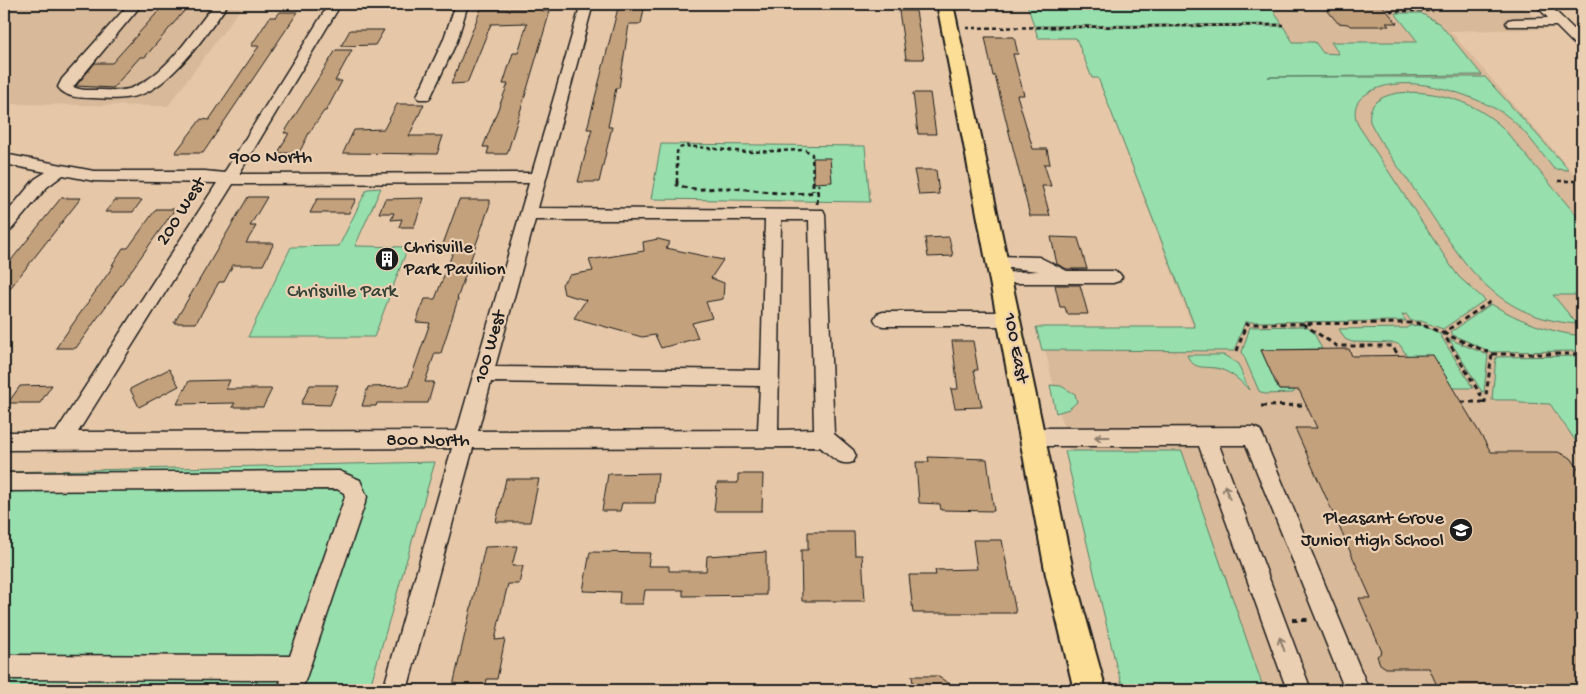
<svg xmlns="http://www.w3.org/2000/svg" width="1586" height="694" viewBox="0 0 1586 694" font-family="'Gochi Hand',sans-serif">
  <rect width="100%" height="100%" fill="#e6c8a9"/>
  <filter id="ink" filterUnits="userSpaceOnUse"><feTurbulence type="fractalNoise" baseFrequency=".02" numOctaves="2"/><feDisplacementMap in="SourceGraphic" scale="10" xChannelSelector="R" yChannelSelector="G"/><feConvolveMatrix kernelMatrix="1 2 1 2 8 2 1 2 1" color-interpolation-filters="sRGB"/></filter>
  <g filter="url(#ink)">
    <g fill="#d8b999">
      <path d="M4 4H244L168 106 4 104Z"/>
      <path d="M1028 4H1521L1546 29 1450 31 1582 183V690H1125L1040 328H1193L1099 80 1106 33H1038Z"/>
    </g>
    <g fill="#97dfad" stroke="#5a7e64">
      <path d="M1027 4H1269L1282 24 1034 26Z"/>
      <path d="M1395 13H1421L1440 24 1482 75 1268 77H1485L1569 170 1554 169C1539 151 1523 126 1503 113 1469 93 1401 69 1365 95 1354 102 1353 114 1358 125L1451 266 1459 277 1485 300 1443 329 1421 321H1411L1406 314 1402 315 1406 321 1245 322 1234 351 1042 350 1036 327H1195L1098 78H1092L1076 38H1038L1035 28 1283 26 1293 42H1315L1323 53 1339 54 1331 42H1418Z"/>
      <path d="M1398 93C1435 89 1476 102 1503 128L1582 222V295H1553L1577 324C1490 317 1462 259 1418 195 1402 171 1383 148 1370 122 1367 103 1381 96 1398 93Z"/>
      <path d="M661 144 865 146 870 202 651 199Z"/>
      <path d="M381 188 355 246 408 247 374 337H248L291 247 339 246 367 189Z"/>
      <path d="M1491 304C1520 321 1549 332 1582 336V351L1491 352 1453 335 1451 332Z"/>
      <path d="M1422 325 1439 333 1473 388H1453L1407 356 1400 345 1395 343 1352 342 1345 339 1339 329 1407 328 1409 326Z"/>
      <path d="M1304 326 1313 331 1322 349 1261 350 1279 390H1295L1293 393 1265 394 1259 391 1242 352 1250 327Z"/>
      <path d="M1449 339 1488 355 1484 392H1482Z"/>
      <path d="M1187 355H1224L1238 364 1249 390C1241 381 1232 373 1220 369 1206 365 1194 372 1187 355Z"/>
      <path d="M1582 356V450L1550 404 1520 403 1517 400H1492L1496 357Z"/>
      <path d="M1050 385 1061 386 1075 394 1077 402 1069 409 1056 413Z"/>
      <path d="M1065 451H1182L1264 690H1124L1116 665Z"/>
      <path d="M435 462 369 690H4V472Z"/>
    </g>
    <g fill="#c3a17c" stroke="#1c1c1c">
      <path d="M165 4H190L145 57H140L113 88 76 86 95 63H112Z"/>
      <path d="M532 4H546L543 11H550L525 96 507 154H487L489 147H483L508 84H503L513 53H518L527 23 491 24 467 83 451 84 481 9H530Z"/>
      <path d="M619 4H645L641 24H629L619 88H616L608 127H612L599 182H578L592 129H587Z"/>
      <path d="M1322 4H1381L1397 23H1386L1389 26H1350L1348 24 1338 23Z"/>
      <path d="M899 11H916L924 59H906Z"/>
      <path d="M280 12H298L203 153H175L201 119 209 120 259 46H251L270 17H276Z"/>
      <path d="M350 30H384L375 45 341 46Z"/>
      <path d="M985 37H1014L1018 54H1013L1024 95H1017L1033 149H1047L1050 164H1044L1051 186H1042L1050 216H1030L995 76H993Z"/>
      <path d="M336 50H352L335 81H342L326 111H324L309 133 299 153H278L289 133H284Z"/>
      <path d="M913 93H930L936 134H918Z"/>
      <path d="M397 104H424L409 136H443L437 154 343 153 354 130 384 129Z"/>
      <path d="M813 158H830L832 182 814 183Z"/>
      <path d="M914 170H936L939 194 919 195Z"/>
      <path d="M248 197H267L250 226H256L246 243H274L263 265H233L224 282H219L196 323H174Z"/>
      <path d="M61 198H81L4 296V269Z"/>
      <path d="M424 198 414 227H399L402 219 391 220 394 213H379L385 199Z"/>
      <path d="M317 199H356L349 213H310Z"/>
      <path d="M115 200H142L133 212H105Z"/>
      <path d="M459 200H490V204L457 299H458L441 353H435L425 382H434L428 403H377L376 406H362L368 387 408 386 430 323 416 322 425 299H435L453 252V247H442Z"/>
      <path d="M156 209H175L76 348H56L114 265H112L123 248H128Z"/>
      <path d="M949 237 953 256 928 257 925 238Z"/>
      <path d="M1051 237 1078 238 1087 269H1067L1057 264Z"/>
      <path d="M658 239 670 242 666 248 723 260 711 278 724 283 723 299 706 302 712 318 692 323 698 338 661 348 655 335 642 337 574 318 586 300 564 294 562 284 570 275 593 271 589 260 644 251 643 242Z"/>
      <path d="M1055 285H1080L1088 314H1067L1065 307H1060Z"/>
      <path d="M952 341H973L978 370H974L982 407 955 408 951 389H958Z"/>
      <path d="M1349 349 1352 356 1433 355 1491 452H1558L1571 458 1582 474V690H1563L1562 687 1439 690 1429 668H1386L1380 664 1377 656 1382 652 1359 598H1371L1295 428H1317L1299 390H1279L1261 350Z"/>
      <path d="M169 369 179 386 139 407 130 389Z"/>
      <path d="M230 380 226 389H272L263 407H232L235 403 177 404 189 381Z"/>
      <path d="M52 385 40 403H8L20 386Z"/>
      <path d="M310 385H338L330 405 301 404Z"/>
      <path d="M928 457 987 459 994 511 941 510 940 504 919 503 916 462H929Z"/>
      <path d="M658 473 655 503H622L620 511H602L608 474Z"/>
      <path d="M738 474H763L762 511H714L717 483H738Z"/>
      <path d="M506 479H539L530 522H496Z"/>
      <path d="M808 532H854L855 555H862L865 601H802L801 550H808Z"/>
      <path d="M973 540H1002L1016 613H913L909 575H936L935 570 977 569Z"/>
      <path d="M517 546 512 566H523L519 584H508L502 608 495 640 505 639 497 679H487L485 689 452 690 485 547Z"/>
      <path d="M590 552 650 553 648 566H669V571H706L707 556 766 552V595L683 596V590H645L643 604H619L620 592 583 591Z"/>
      <path d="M912 676H937L960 690H914Z"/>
    </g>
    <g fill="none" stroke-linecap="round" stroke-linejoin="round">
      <g stroke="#1c1c1c" stroke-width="3">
        <g id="minor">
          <path d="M129 4H142L73 87C81 91 91 90 100 90 111 90 124 92 134 87 169 72 192 31 215 4H228C209 31 176 79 145 93 129 100 110 99 93 98 80 98 66 98 58 87L62 79Z"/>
          <path d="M329 4H341L239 174 532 173 581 4H593L538 208 823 210 825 214 834 434 853 450 856 456 853 462C839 467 830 455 820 447L473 448 407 690H383L452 448 4 450V432H56L217 183 94 181 63 175 47 187 10 231 4 233V216L35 179 46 172 4 164V154L94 171H205L224 173ZM529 183 457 431 78 432 233 184ZM535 220H765L761 370 495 367ZM781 220H809L814 429 778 430ZM491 382 760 386 758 430 478 431Z"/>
          <path d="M456 4H468L457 41 431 96 429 99H419L417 96 443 41Z"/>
          <path d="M1535 4H1548L1582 37V48L1577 47 1556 26H1508L1506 23 1508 20 1513 19 1548 18Z"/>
          <path d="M997 256 1039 257 1067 271H1113L1119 273 1122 277 1119 281 1113 283H1000L994 281 991 277 994 273 1039 271 991 266 988 262 991 258Z"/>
          <path d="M883 312H1009L1015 314 1018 319 1015 324 1009 326H883L877 324 874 319 877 314Z"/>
          <path d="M1253 427 1260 430 1263 436 1369 690H1345L1246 445H1219L1311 690H1287L1199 446H1033L1026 443 1023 437 1026 431 1033 428Z"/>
          <path d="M339 471 360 480 367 497 302 690H278L281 680 4 679V655L290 656 345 497 344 493 337 489 4 491V473Z"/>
        </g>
      </g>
      <g stroke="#1c1c1c" stroke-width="4">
        <path id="major" d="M937 4H953L1074 575 1106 690H1074L1046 575Z"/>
      </g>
      <g stroke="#1c1c1c" stroke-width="2.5" stroke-dasharray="4 3" stroke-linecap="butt">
        <path d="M1390 11H1433"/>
        <path d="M966 28 1283 25"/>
        <path d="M1558 181H1582"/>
        <path d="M677 182V152L679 148 687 146 746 152 805 150 812 154 813 182"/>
      </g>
      <g stroke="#1c1c1c" stroke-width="3" stroke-dasharray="5 4" stroke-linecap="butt">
        <path d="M677 181V185C701 193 707 187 730 188 759 189 790 198 818 191"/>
        <path d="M813 181V191"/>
        <path d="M817 204 819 184"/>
        <path d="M1303 324 1337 346H1392L1399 356"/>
        <path d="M1443 333 1492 354 1485 402Z"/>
        <path d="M1237 351 1246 324 1417 323 1443 333 1493 300"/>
        <path d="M1492 354H1582"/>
        <path d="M1461 402H1484"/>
        <path d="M1261 406 1306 405"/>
      </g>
      <g stroke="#1c1c1c" stroke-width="4" stroke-dasharray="5.5 4.5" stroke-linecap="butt">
        <path d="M1292 620H1310"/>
        <path d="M1552 687 1554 690"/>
      </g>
      <use href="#minor" fill="#ebcfb2" fill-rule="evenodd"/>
      <use href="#major" fill="#fdde96" fill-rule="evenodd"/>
    </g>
    <defs><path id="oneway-shaft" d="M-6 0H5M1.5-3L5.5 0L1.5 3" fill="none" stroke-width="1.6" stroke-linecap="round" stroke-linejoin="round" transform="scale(1.25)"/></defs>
    <g stroke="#8e7e6e">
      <use href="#oneway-shaft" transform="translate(1102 437) rotate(-180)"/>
      <use href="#oneway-shaft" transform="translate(1227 492) rotate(-111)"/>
      <use href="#oneway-shaft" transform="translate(1282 644) rotate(-109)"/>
    </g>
  </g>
  <defs>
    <g id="building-disc" transform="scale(1.25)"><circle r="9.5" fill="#1c1c1c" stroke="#ebcfb2"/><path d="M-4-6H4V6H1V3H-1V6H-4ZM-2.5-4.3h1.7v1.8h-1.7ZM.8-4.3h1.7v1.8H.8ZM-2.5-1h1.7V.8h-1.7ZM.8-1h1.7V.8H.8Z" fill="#fff"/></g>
    <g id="school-disc" transform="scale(1.25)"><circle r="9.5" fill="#1c1c1c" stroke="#ebcfb2"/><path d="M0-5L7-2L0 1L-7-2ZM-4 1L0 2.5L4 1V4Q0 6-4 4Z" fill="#fff"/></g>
  </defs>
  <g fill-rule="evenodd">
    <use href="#building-disc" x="387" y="259"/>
    <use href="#school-disc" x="1461" y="530"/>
  </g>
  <g text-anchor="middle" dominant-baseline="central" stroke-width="4.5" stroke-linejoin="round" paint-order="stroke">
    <g font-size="19" fill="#1c1c1c" stroke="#ebcfb2">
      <text x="271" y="158">900 North</text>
      <text transform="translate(182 212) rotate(-58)">200 West</text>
      <text transform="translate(491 347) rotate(-74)">100 West</text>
      <text transform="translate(1015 348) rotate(79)">100 East</text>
      <text x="428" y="441">800 North</text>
    </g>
    <g font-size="19" fill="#1c1c1c" stroke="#ebcfb2" text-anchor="start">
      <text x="404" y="248">Chrisville<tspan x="404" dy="22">Park Pavilion</tspan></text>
      <text x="1444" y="519" text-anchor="end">Pleasant Grove<tspan x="1444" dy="22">Junior High School</tspan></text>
    </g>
    <g font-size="19" fill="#354339" stroke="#ebcfb2">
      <text x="342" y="292">Chrisville Park</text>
    </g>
  </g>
  <rect width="1586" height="694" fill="none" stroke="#ebcfb2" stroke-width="20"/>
  <rect x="10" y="10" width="1566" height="674" fill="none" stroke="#1c1c1c" stroke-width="2" filter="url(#ink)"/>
</svg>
